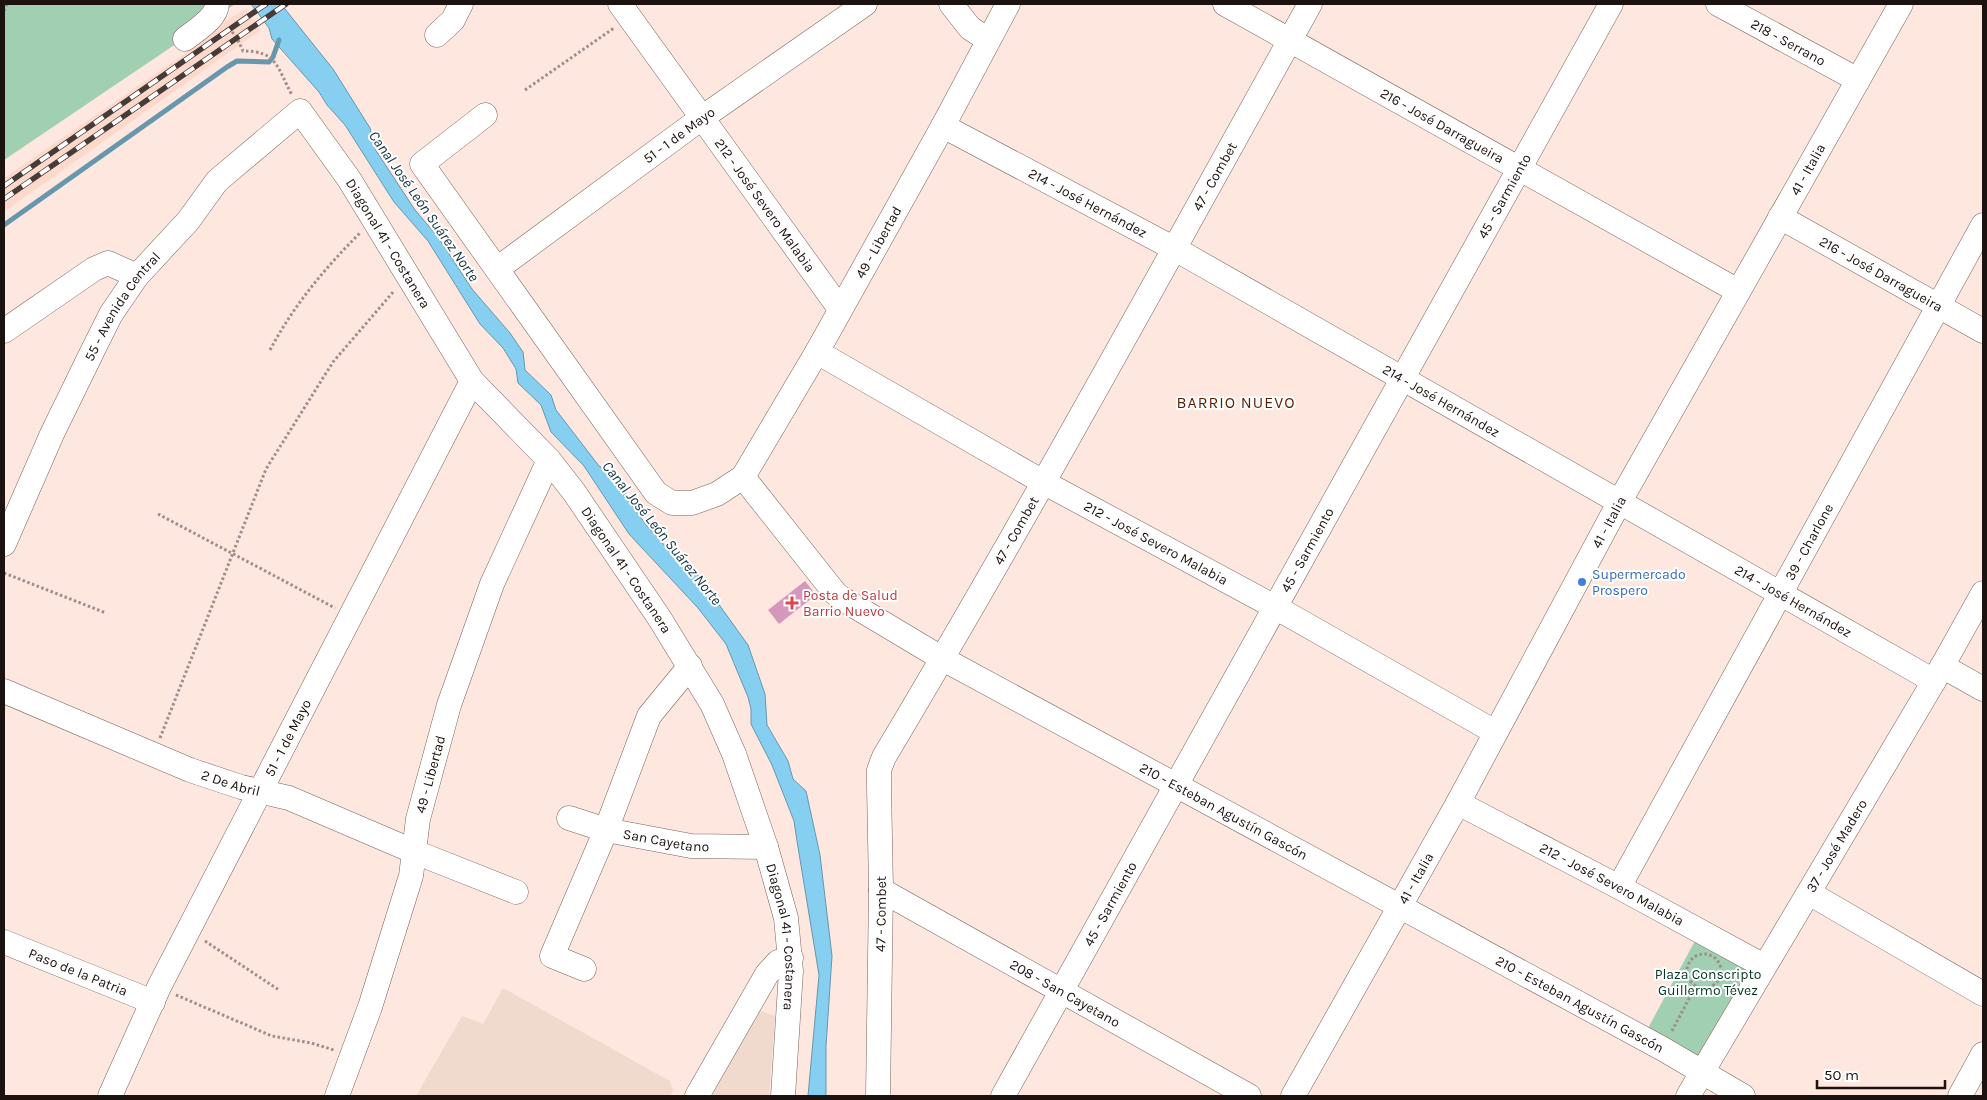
<svg xmlns="http://www.w3.org/2000/svg" width="1987" height="1100" viewBox="0 0 1987 1100" font-family="Karla,sans-serif">
  <rect width="100%" height="100%" fill="#fee7df"/>
  <path fill="#fdd9cc" d="M245 9 261 30 4 212V178L212 35 220 25Z"/>
  <g fill="#f0dacd">
    <path d="M503 988 670 1081 673 1091 670 1096H416L462 1016 483 1024Z"/>
    <path d="M759 1010 775 1016 769 1096H712Z"/>
  </g>
  <g fill="#a0cfb1">
    <path d="M4 4H235L4 160Z"/>
    <path d="M1696 939 1753 968 1697 1060 1646 1032Z"/>
  </g>
  <path fill="#86cff0" stroke="#6697ad" d="M251 4H281L333 69 370 128 375 149 415 210 438 237 472 289 510 333 523 352 525 370 551 395 556 410 599 466 621 478 628 500 647 526 667 548 687 560 748 645 765 694 767 725 788 761 793 779 806 791 820 855 832 956 826 1046V1096H808L819 975 797 841 794 821 772 765 751 724V709L748 697 726 644 698 608 629 534 584 466 551 432 541 405 518 383 516 369 503 348 480 324 428 241 394 202 345 125 327 105 319 92 272 39 269 28Z"/>
  <g fill="none" stroke-linecap="round" stroke-linejoin="round">
    <path stroke="#6697ad" stroke-width="5" d="M4 225 227 67 237 61 269 62 273 57 279 40"/>
  </g>
  <path fill="#d598bd" d="M805 581 816 595 779 624 768 610Z"/>
  <g fill="none" stroke-linecap="round" stroke-linejoin="round">
    <g stroke="#7a6259" stroke-width="25">
      <g id="minor">
        <path id="s1" d="M620 4 840 309"/>
        <path d="M951 4 970 28 988 40"/>
        <path id="s2" d="M1225 4 1738 291"/>
        <path id="s3" d="M1718 4 1858 80"/>
        <path d="M437 35 453 20 461 4"/>
        <path d="M185 39C195 31 217 18 217 4"/>
        <path id="s4" d="M485 115 422 164 656 493 672 503H692L717 494 743 477 817 352 943 126 1008 4"/>
        <path id="s5" d="M943 126 1175 249 1934 681"/>
        <path id="s6" d="M1780 217 1983 331"/>
        <path id="s7" d="M497 269 703 117 865 4"/>
        <path d="M4 331 94 269 108 263 137 276"/>
        <path id="s8" d="M817 352 1043 482 1275 607 1495 732"/>
        <path id="s9" d="M743 477 835 593 841 598 943 659 1663 1049 1743 1096"/>
        <path id="s10" d="M4 544 52 434 94 348 111 314 137 276 188 221 217 181 300 111 349 179 472 381 549 460 574 492 660 619 712 704 734 754 766 847 786 918 791 971 783 1096"/>
        <path d="M1942 666 1983 689"/>
        <path id="s11" d="M4 691 190 770 241 787 289 798 415 852 516 892"/>
        <path id="s12" d="M1458 803 1619 887 1764 966"/>
        <path id="s13" d="M569 818 606 830 691 846 766 847"/>
        <path id="s14" d="M1619 887 1983 225"/>
        <path id="s15" d="M881 890 1249 1096"/>
        <path d="M1809 893 1983 994"/>
        <path id="s16" d="M4 942 153 1002"/>
        <path d="M584 969 552 956 606 830 649 716 690 666"/>
        <path id="s17" d="M110 1096 159 987 472 381"/>
        <path id="s18" d="M337 1096 370 1007 411 876 418 819 449 705 492 584 549 460"/>
        <path d="M697 1096 767 974 778 962 791 958"/>
        <path id="s19" d="M878 1096 881 890 879 786V770L884 757C1032 509 1170 256 1310 4"/>
        <path id="s20" d="M1003 1096 1611 4"/>
        <path id="s21" d="M1293 1096 1458 803 1620 501 1901 4"/>
        <path id="s22" d="M1688 1096 1934 681 1983 593"/>
        <path d="M1960 1096 1983 1054"/>
      </g>
    </g>
    <g stroke="#9f8e88" stroke-width="3" stroke-dasharray="2.5 2.5" stroke-linecap="butt">
      <path d="M4 11 7 4"/>
      <path d="M229 28 237 38 243 51C278 51 277 68 292 95"/>
      <path d="M525 90 614 28"/>
      <path d="M270 350C294 305 324 269 360 233"/>
      <path d="M158 514 335 608"/>
      <path d="M4 573 106 613"/>
      <path d="M160 738 266 469 333 362 394 291"/>
      <path d="M205 941 279 990"/>
      <circle cx="1704" cy="971" r="17"/>
      <path d="M176 995 272 1036 311 1043 334 1050"/>
      <path d="M1672 1031 1696 985"/>
    </g>
    <use href="#minor" stroke="#fff" stroke-width="24"/>
    <g stroke="#473b37" stroke-width="5.5">
      <g id="rail">
        <path d="M4 186 266 4"/>
        <path d="M4 199 286 4"/>
      </g>
    </g>
    <use href="#rail" stroke="#fff" stroke-width="4" stroke-dasharray="11" stroke-linecap="butt"/>
  </g>
  <circle fill="#3f7fe0" stroke="#fff" stroke-width="2" cx="1582" cy="582" r="5"/>
  <path fill="#e0444e" stroke="#fff" stroke-width="2" d="M789.5 595.5h5v5h5v5h-5v5h-5v-5h-5v-5h5z"/>
  <g text-anchor="middle" dominant-baseline="central" stroke-width="4" stroke-linejoin="round" paint-order="stroke">
    <g font-size="14" fill="#1c1310" stroke="#fff">
      <text stroke="none"><textPath href="#s3" startOffset="80">218 - Serrano</textPath></text>
      <text stroke="none"><textPath href="#s2" startOffset="249">216 - José Darragueira</textPath></text>
      <text stroke="none"><textPath href="#s7" startOffset="226">51 - 1 de Mayo</textPath></text>
      <text stroke="none"><textPath href="#s21" startOffset="1060">41 - Italia</textPath></text>
      <text stroke="none"><textPath href="#s19" startOffset="1008">47 - Combet</textPath></text>
      <text stroke="none"><textPath href="#s20" startOffset="1030">45 - Sarmiento</textPath></text>
      <text stroke="none"><textPath href="#s5" startOffset="164">214 - José Hernández</textPath></text>
      <text stroke="none"><textPath href="#s1" startOffset="248">212 - José Severo Malabia</textPath></text>
      <text stroke="none"><textPath href="#s4" startOffset="851">49 - Libertad</textPath></text>
      <text stroke="none"><textPath href="#s10" startOffset="692">Diagonal 41 - Costanera</textPath></text>
      <text stroke="none"><textPath href="#s6" startOffset="116">216 - José Darragueira</textPath></text>
      <text stroke="none"><textPath href="#s10" startOffset="266">55 - Avenida Central</textPath></text>
      <text stroke="none"><textPath href="#s5" startOffset="569">214 - José Hernández</textPath></text>
      <text stroke="none"><textPath href="#s21" startOffset="655">41 - Italia</textPath></text>
      <text stroke="none"><textPath href="#s19" startOffset="602">47 - Combet</textPath></text>
      <text stroke="none"><textPath href="#s14" startOffset="394">39 - Charlone</textPath></text>
      <text stroke="none"><textPath href="#s8" startOffset="389">212 - José Severo Malabia</textPath></text>
      <text stroke="none"><textPath href="#s20" startOffset="625">45 - Sarmiento</textPath></text>
      <text stroke="none"><textPath href="#s10" startOffset="1098">Diagonal 41 - Costanera</textPath></text>
      <text stroke="none"><textPath href="#s5" startOffset="974">214 - José Hernández</textPath></text>
      <text stroke="none"><textPath href="#s17" startOffset="400">51 - 1 de Mayo</textPath></text>
      <text stroke="none"><textPath href="#s18" startOffset="336">49 - Libertad</textPath></text>
      <text stroke="none"><textPath href="#s11" startOffset="245">2 De Abril</textPath></text>
      <text stroke="none"><textPath href="#s9" startOffset="594">210 - Esteban Agustín Gascón</textPath></text>
      <text stroke="none"><textPath href="#s13" startOffset="100">San Cayetano</textPath></text>
      <text stroke="none"><textPath href="#s22" startOffset="291">37 - José Madero</textPath></text>
      <text stroke="none"><textPath href="#s21" startOffset="250">41 - Italia</textPath></text>
      <text stroke="none"><textPath href="#s12" startOffset="174">212 - José Severo Malabia</textPath></text>
      <text stroke="none"><textPath href="#s20" startOffset="220">45 - Sarmiento</textPath></text>
      <text stroke="none"><textPath href="#s19" startOffset="182">47 - Combet</textPath></text>
      <text stroke="none"><textPath href="#s10" startOffset="1502">Diagonal 41 - Costanera</textPath></text>
      <text stroke="none"><textPath href="#s16" startOffset="80">Paso de la Patria</textPath></text>
      <text stroke="none"><textPath href="#s15" startOffset="211">208 - San Cayetano</textPath></text>
      <text stroke="none"><textPath href="#s9" startOffset="999">210 - Esteban Agustín Gascón</textPath></text>
    </g>
    <g font-size="14" fill="#366cbe" stroke="#fff" text-anchor="start">
      <text x="1592" y="574">Supermercado<tspan x="1592" dy="16">Prospero</tspan></text>
    </g>
    <g font-size="14" fill="#be3a42" stroke="#fff" text-anchor="start">
      <text x="803" y="595">Posta de Salud<tspan x="803" dy="16">Barrio Nuevo</tspan></text>
    </g>
    <g font-size="14" fill="#02381f" stroke="#fff">
      <text x="1708" y="974">Plaza Conscripto<tspan x="1708" dy="16">Guillermo Tévez</tspan></text>
    </g>
    <g font-size="15" font-style="italic" fill="#143644" stroke="#fff">
      <text transform="translate(424 206) rotate(55)">Canal José León Suárez Norte</text>
      <text transform="translate(662 533) rotate(51)">Canal José León Suárez Norte</text>
    </g>
    <g font-size="16" letter-spacing="1" fill="#5d1e02" stroke="#fff">
      <text x="1236" y="402">BARRIO NUEVO</text>
    </g>
  </g>
  <rect width="1987" height="1100" fill="none" stroke="#1c1310" stroke-width="10"/>
  <path d="M1817 1080v8h128v-8" fill="none" stroke="#1c1310" stroke-width="2.5"/>
  <text x="1824" y="1080" font-size="15" fill="#1c1310" stroke="#ffffff" stroke-width="4" paint-order="stroke">50 m</text>
</svg>
